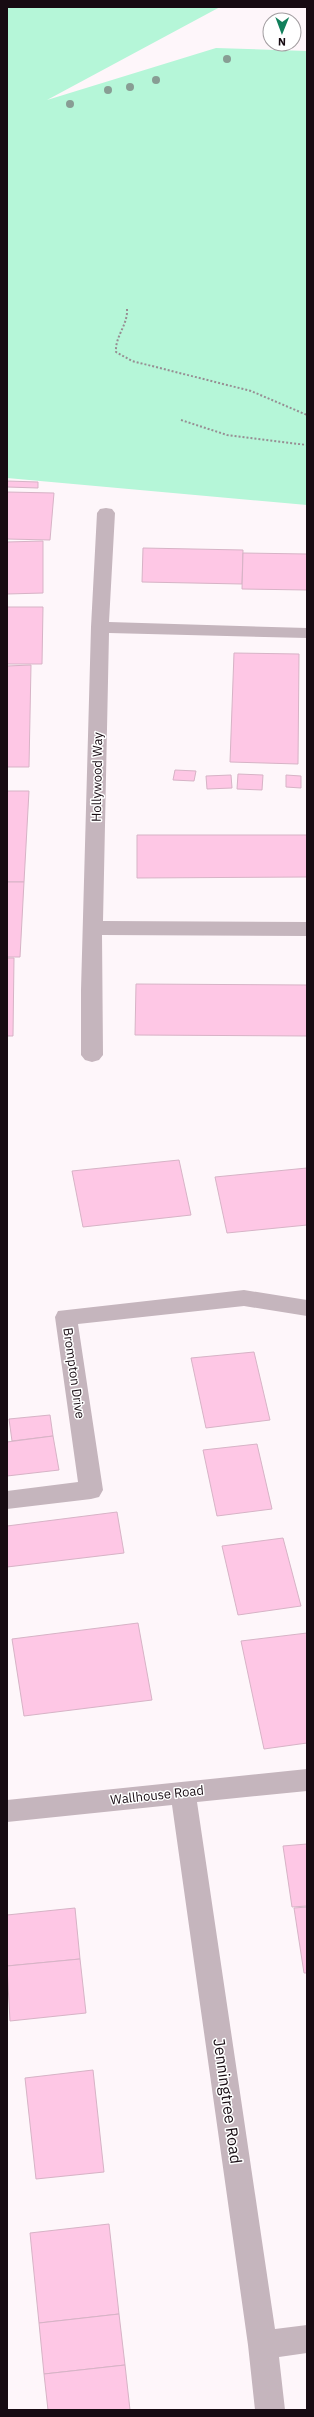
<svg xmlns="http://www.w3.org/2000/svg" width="314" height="2417" viewBox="0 0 314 2417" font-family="'IBM Plex Sans',sans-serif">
  <rect width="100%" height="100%" fill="#fef6fa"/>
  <path fill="#b5f6d8" d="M7 7H220L47 100 216 48 307 51V505L7 478Z"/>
  <g fill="#fec7e5" stroke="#d7b3c6">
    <path d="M7 481 38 482V488L7 487Z"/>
    <path d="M7 492 54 493 50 540 7 539Z"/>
    <path d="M43 541V593L7 594V542Z"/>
    <path d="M143 548 243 550 242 584 142 582Z"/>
    <path d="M243 553 307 554V590L242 589Z"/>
    <path d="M7 607H43L42 664H7Z"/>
    <path d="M234 653 299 654 298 764 230 762Z"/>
    <path d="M31 665 29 767H7V666Z"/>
    <path d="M175 770 196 771 194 781 173 780Z"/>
    <path d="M238 774 263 775 262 790 237 789Z"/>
    <path d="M231 775 232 788 207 789 206 776Z"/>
    <path d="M286 775 301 776V788L286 787Z"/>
    <path d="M7 791H29L24 882H7Z"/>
    <path d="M137 835H307V877L137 878Z"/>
    <path d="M7 882H24L20 957H7Z"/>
    <path d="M7 958H14L13 1036H7Z"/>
    <path d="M136 984 307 985V1036L135 1035Z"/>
    <path d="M179 1160 191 1215 83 1227 72 1171Z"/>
    <path d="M307 1168V1225L227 1233 215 1177Z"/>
    <path d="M254 1352 270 1420 206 1428 191 1358Z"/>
    <path d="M50 1415 53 1436 12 1441 9 1419Z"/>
    <path d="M53 1436 59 1470 7 1476V1442Z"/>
    <path d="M257 1444 272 1509 217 1516 203 1450Z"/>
    <path d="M117 1512 124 1553 7 1567V1526Z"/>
    <path d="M283 1538 301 1606 238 1615 222 1546Z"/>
    <path d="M138 1623 152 1700 24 1716 12 1639Z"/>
    <path d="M307 1633V1743L264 1749 241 1641Z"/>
    <path d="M307 1844V1906L292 1907 283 1846Z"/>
    <path d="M307 1907V1973H304L294 1908Z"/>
    <path d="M75 1908 80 1959 7 1966V1915Z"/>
    <path d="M80 1959 86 2013 10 2021 7 1966Z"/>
    <path d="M93 2070 104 2172 36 2179 25 2078Z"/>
    <path d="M109 2224 119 2314 39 2323 30 2233Z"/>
    <path d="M119 2314 125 2365 44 2374 39 2323Z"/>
    <path d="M125 2365 130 2410H48L44 2374Z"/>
  </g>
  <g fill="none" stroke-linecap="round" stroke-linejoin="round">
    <g stroke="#978e93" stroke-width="2" stroke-dasharray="2 2" stroke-linecap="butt">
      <path d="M127 309C128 325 115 336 116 352L132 361 251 391 307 415"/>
      <path d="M181 420 227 435 307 445"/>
    </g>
    <g fill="#c5b5bd" fill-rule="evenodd">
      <path d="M106 508 112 509 115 513 109 622 307 628V638L109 633 103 921 307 922V936L102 935 103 1055 99 1060 92 1062 85 1060 81 1055V990L91 627 97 513 100 509Z"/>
      <path d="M244 1290 307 1300V1316L244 1306 78 1324 103 1490 99 1497 91 1499 7 1509V1491L78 1482 55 1317 58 1311Z"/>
      <path d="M307 1769V1791L197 1802 275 2329 307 2325V2353L279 2357 285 2410H255L248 2345 172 1805 7 1822V1800Z"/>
    </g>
  </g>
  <g fill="#889d94">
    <circle cx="227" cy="59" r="4"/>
    <circle cx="156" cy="80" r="4"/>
    <circle cx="130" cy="87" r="4"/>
    <circle cx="108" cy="90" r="4"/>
    <circle cx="70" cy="104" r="4"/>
  </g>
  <g text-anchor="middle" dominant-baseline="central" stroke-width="3" stroke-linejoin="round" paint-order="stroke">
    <g font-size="13" fill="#170b12" stroke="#fff">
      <text transform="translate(97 777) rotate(-89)">Hollywood Way</text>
      <text transform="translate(74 1373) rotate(82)">Brompton Drive</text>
      <text transform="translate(157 1795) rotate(-6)">Wallhouse Road</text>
    </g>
    <g font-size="16" fill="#170b12" stroke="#fff">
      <text transform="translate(228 2101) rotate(82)">Jenningtree Road</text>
    </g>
  </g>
  <rect width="314" height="2417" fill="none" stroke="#170b12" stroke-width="16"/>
  <g transform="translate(282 32) rotate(181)"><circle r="19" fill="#ffffff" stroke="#a29da0"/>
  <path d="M0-3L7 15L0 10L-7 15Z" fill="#117f5b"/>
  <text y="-6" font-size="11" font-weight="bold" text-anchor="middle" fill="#170b12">N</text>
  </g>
</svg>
